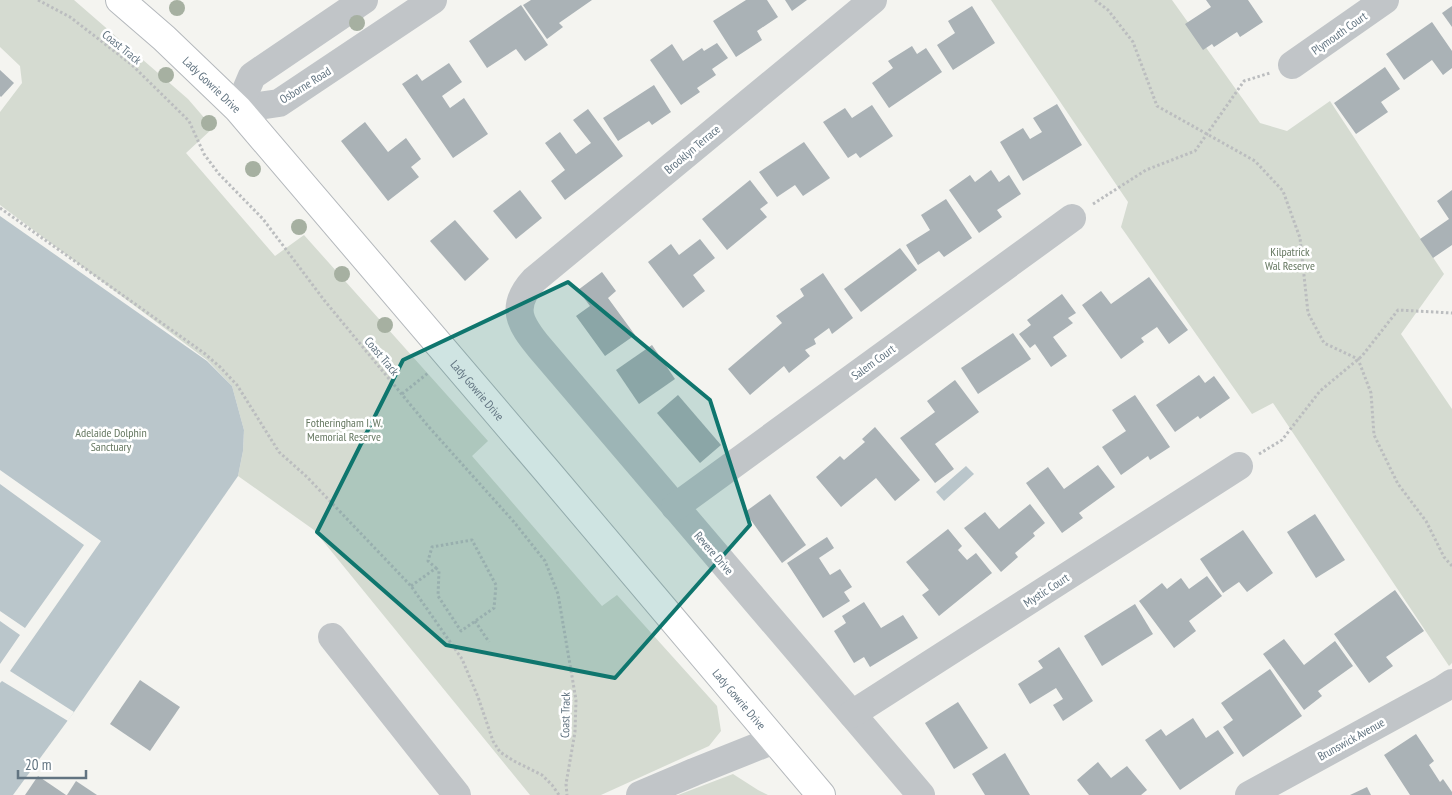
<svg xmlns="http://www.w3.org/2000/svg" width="1452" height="795" viewBox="0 0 1452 795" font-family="'PT Sans Narrow',sans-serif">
  <rect width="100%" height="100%" fill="#f4f4f0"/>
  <g fill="#d5dbd1">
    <path d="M0 0H74L188 99 213 128 186 153 275 256 304 235 488 441 472 456 602 606 617 595 717 706 721 731 709 746 601 795H530L314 530 238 476 243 451 244 430 232 386 207 360 0 205V112L22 83 20 66 0 47Z"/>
    <path d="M991 0H1172L1260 123 1287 131 1330 101 1444 274 1401 334 1452 409V663L1449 666 1273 403 1252 414 1121 227 1128 202Z"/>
    <path d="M733 774 758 790 768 795H678Z"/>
  </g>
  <g fill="#bac6cb">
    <path d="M0 216 207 361 232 386 244 430 243 451 238 476 74 712 13 795H0Z"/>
    <path d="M966 466 974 474 944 501 936 492Z"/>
  </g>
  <path fill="#f4f4f0" d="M0 470 101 541 10 671 74 712 68 721 2 681 0 683V664L20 635 0 621V611L25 628 84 545 0 484Z"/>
  <g fill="#aab2b6">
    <path d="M531 0H592L559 23 563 27 547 39 523 5Z"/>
    <path d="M746 0H767L778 17 757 31 762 40 736 57 713 21Z"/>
    <path d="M785 0H807L792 11Z"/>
    <path d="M1206 0H1248L1263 22 1240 37 1237 32 1214 47 1212 44 1203 50 1185 24 1211 7Z"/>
    <path d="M521 5 548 45 525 61 516 49 487 68 469 41Z"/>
    <path d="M972 6 995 43 953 70 937 45 955 33 948 21Z"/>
    <path d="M1452 6V27L1442 13Z"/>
    <path d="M1432 22 1452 51V68L1443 75 1432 60 1404 80 1386 54Z"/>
    <path d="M717 43 728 58 712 69 716 75 697 88 700 92 681 105 650 60 672 44 683 61 702 48 704 51Z"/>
    <path d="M912 46 917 54 926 48 942 72 889 108 872 83 893 68 888 61Z"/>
    <path d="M449 63 462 82 442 96 450 108 464 98 488 134 453 158 402 84 417 74 422 81Z"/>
    <path d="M1385 67 1400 89 1381 102 1388 112 1356 134 1334 103Z"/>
    <path d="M0 70 14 83 1 97 0 96Z"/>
    <path d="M654 85 671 112 652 125 649 121 618 141 603 118Z"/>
    <path d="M1057 104 1082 145 1023 181 1000 142 1023 128 1030 139 1042 132 1033 118Z"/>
    <path d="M872 105 893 136 860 158 856 153 848 158 823 122 845 108 852 118Z"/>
    <path d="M588 109 623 156 565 200 551 181 565 170 545 143 560 132 576 154 591 143 573 120Z"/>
    <path d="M365 122 388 152 406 138 421 159 411 167 419 177 388 201 341 141Z"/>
    <path d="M804 142 830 178 803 196 795 185 777 197 759 172Z"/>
    <path d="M991 170 999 182 1009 175 1021 194 997 210 1002 217 979 233 949 190 970 175 975 182Z"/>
    <path d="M750 180 768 203 760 209 767 217 727 250 702 219Z"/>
    <path d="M520 190 542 218 516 239 493 211Z"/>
    <path d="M1452 190V245L1433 258 1420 239 1449 219 1437 201Z"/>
    <path d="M946 199 972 238 944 257 939 251 918 265 906 245 930 230 921 215Z"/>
    <path d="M455 220 489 259 465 281 430 241Z"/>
    <path d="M700 239 715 258 693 275 705 291 683 308 648 262 671 244 679 255Z"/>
    <path d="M900 248 917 270 861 312 844 289Z"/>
    <path d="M602 272 616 291 608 298 635 335 605 356 576 316 590 306 578 290Z"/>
    <path d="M823 273 853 318 832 334 829 328 814 339 816 344 805 350 810 356 789 373 784 366 750 395 728 369 782 323 776 316 804 296 800 289Z"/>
    <path d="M1149 277 1188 330 1169 344 1157 327 1141 338 1144 342 1121 359 1082 305 1101 291 1111 304Z"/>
    <path d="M1062 294 1076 313 1068 318 1073 323 1053 337 1067 356 1051 367 1035 344 1030 348 1019 334 1031 325 1027 320Z"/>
    <path d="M1013 333 1031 359 978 394 961 368Z"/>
    <path d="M652 345 675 379 639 404 616 370Z"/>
    <path d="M1199 375 1205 383 1214 376 1230 398 1200 419 1198 416 1175 432 1156 405Z"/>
    <path d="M955 380 979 412 935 444 954 469 935 483 900 438 935 412 927 401Z"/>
    <path d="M678 395 721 445 700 463 657 413Z"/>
    <path d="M1135 395 1170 447 1150 460 1148 456 1121 475 1102 447 1126 431 1112 410Z"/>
    <path d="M875 427 920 480 895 501 876 478 841 507 816 477 840 456 844 460 865 442 862 439Z"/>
    <path d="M1098 465 1115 487 1079 513 1083 518 1062 533 1026 483 1048 467 1064 489Z"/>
    <path d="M770 494 806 545 782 563 745 512Z"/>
    <path d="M1030 504 1045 523 1033 533 1035 536 1015 553 1018 557 1001 572 964 528 985 512 999 529Z"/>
    <path d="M1315 514 1345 560 1316 578 1287 532Z"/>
    <path d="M948 529 962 546 958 550 967 560 976 553 992 573 939 616 922 595 929 590 906 562Z"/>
    <path d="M1243 530 1273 573 1247 592 1239 582 1223 593 1200 559Z"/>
    <path d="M827 537 834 548 819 558 830 575 840 569 852 587 844 592 850 601 823 618 787 563Z"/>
    <path d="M1207 576 1222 596 1189 621 1196 631 1174 648 1139 601 1162 583 1167 589 1181 578 1189 589Z"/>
    <path d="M1395 590 1424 631 1386 657 1393 666 1369 683 1334 634Z"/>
    <path d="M864 602 881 628 903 615 918 638 870 667 864 657 854 663 834 631 846 623 842 616Z"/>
    <path d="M1135 604 1153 634 1102 666 1084 636Z"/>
    <path d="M1284 639 1304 665 1335 641 1353 666 1318 691 1322 696 1304 710 1263 654Z"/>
    <path d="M1059 647 1093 701 1063 721 1053 705 1063 699 1056 688 1030 704 1018 684 1043 668 1038 661Z"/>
    <path d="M1270 669 1302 716 1243 757 1223 727 1233 720 1221 703Z"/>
    <path d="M140 680 180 707 150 751 110 724Z"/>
    <path d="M958 702 988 748 954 769 925 723Z"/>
    <path d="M1193 718 1206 738 1218 730 1234 753 1180 790 1145 740 1161 729 1166 736Z"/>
    <path d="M1416 734 1434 761 1429 765 1440 782 1443 779 1452 792V795H1410L1384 755Z"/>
    <path d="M1005 753 1030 795H985L972 774Z"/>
    <path d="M1098 762 1111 778 1127 766 1147 790 1141 795H1089L1077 780Z"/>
    <path d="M38 776 66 795H25Z"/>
    <path d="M76 781 97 795H67Z"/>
    <path d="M1367 787 1371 795H1350Z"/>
  </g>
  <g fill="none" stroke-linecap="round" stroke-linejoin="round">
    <g stroke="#b4b8bc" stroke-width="30">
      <g id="major">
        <path id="s1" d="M120 0 164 38 238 109 547 471 821 795"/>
      </g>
    </g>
    <g stroke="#bbbdbf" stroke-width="3" stroke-dasharray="2.5 2.5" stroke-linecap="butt">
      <path d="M38 0 70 17 131 64 189 121 204 154 219 174 263 219 324 300 428 426 514 522 545 561 558 594 576 700 575 732 566 784 567 795"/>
      <path d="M1095 0 1108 10 1133 42 1157 106 1255 161 1283 191 1300 238 1308 313 1324 343 1358 359 1371 393 1374 435 1398 484 1426 521 1444 557 1452 566"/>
      <path d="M1093 204 1146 170 1195 151 1244 81 1270 73"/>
      <path d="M0 208 204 353 220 367 237 385 279 452 307 477 411 586 462 659 478 697 493 741 500 752 514 761 542 775 552 785 559 795"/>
      <path d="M402 394 428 373"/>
      <path d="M1259 454 1282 440 1320 391 1362 356 1398 310 1452 313"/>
      <path d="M411 586 436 568 428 561 432 547 472 540 496 585 494 608 461 631 438 596 439 571 436 568"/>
      <path d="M475 621 489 642"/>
    </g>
    <g stroke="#c1c5c8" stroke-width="28">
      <path d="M873 0 534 280C509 307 520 324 540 348L921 795"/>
      <path d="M1292 65 1385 0"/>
      <path d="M238 109 279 103 433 0"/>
      <path d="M238 109 252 76 364 0"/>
      <path d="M675 507 1072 218"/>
      <path d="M332 637 457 795"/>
      <path d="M852 714 1239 466"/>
      <path d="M640 795 694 772 774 740"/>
      <path d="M1249 795 1443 689 1452 683"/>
    </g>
    <use href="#major" stroke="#fff" stroke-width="28"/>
  </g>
  <g fill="#a6b0a1">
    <circle cx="177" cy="8" r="8"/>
    <circle cx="357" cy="23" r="8"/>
    <circle cx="166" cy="75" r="8"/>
    <circle cx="209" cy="123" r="8"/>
    <circle cx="253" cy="169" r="8"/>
    <circle cx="299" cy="227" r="8"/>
    <circle cx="342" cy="274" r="8"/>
    <circle cx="385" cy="325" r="8"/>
  </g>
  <path fill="#0f766e" fill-opacity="0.2" stroke="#0f766e" stroke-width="4" stroke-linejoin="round" d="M568 282 710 400 750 525 615 678 446 645 317 532 403 360Z"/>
  <g text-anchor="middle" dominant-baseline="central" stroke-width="5" stroke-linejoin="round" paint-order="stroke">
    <g font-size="12" fill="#627481" stroke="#fff">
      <text transform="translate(1339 33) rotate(-35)">Plymouth Court</text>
      <text transform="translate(122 47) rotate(39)">Coast Track</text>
      <text stroke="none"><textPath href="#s1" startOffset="125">Lady Gowrie Drive</textPath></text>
      <text transform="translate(305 85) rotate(-32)">Osborne Road</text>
      <text transform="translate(692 149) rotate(-40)">Brooklyn Terrace</text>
      <text transform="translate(382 356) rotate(50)">Coast Track</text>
      <text transform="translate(873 362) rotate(-36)">Salem Court</text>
      <text stroke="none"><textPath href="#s1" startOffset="530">Lady Gowrie Drive</textPath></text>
      <text transform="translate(714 553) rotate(49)">Revere Drive</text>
      <text transform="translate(1046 590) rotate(-33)">Mystic Court</text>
      <text stroke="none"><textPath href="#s1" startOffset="935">Lady Gowrie Drive</textPath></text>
      <text transform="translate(565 715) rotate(-89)">Coast Track</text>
      <text transform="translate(1351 739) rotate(-29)">Brunswick Avenue</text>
    </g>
    <g font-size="12" fill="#667861" stroke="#fff">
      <text x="1290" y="251">Kilpatrick<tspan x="1290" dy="14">Wal Reserve</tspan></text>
      <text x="344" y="422">Fotheringham I. W.<tspan x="344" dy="14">Memorial Reserve</tspan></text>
      <text x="111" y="432">Adelaide Dolphin<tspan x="111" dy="14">Sanctuary</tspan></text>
    </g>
  </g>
  <path d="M18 770v8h68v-8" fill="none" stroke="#627481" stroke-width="2.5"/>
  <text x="25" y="770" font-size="15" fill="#627481" stroke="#ffffff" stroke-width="4" paint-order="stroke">20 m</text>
</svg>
